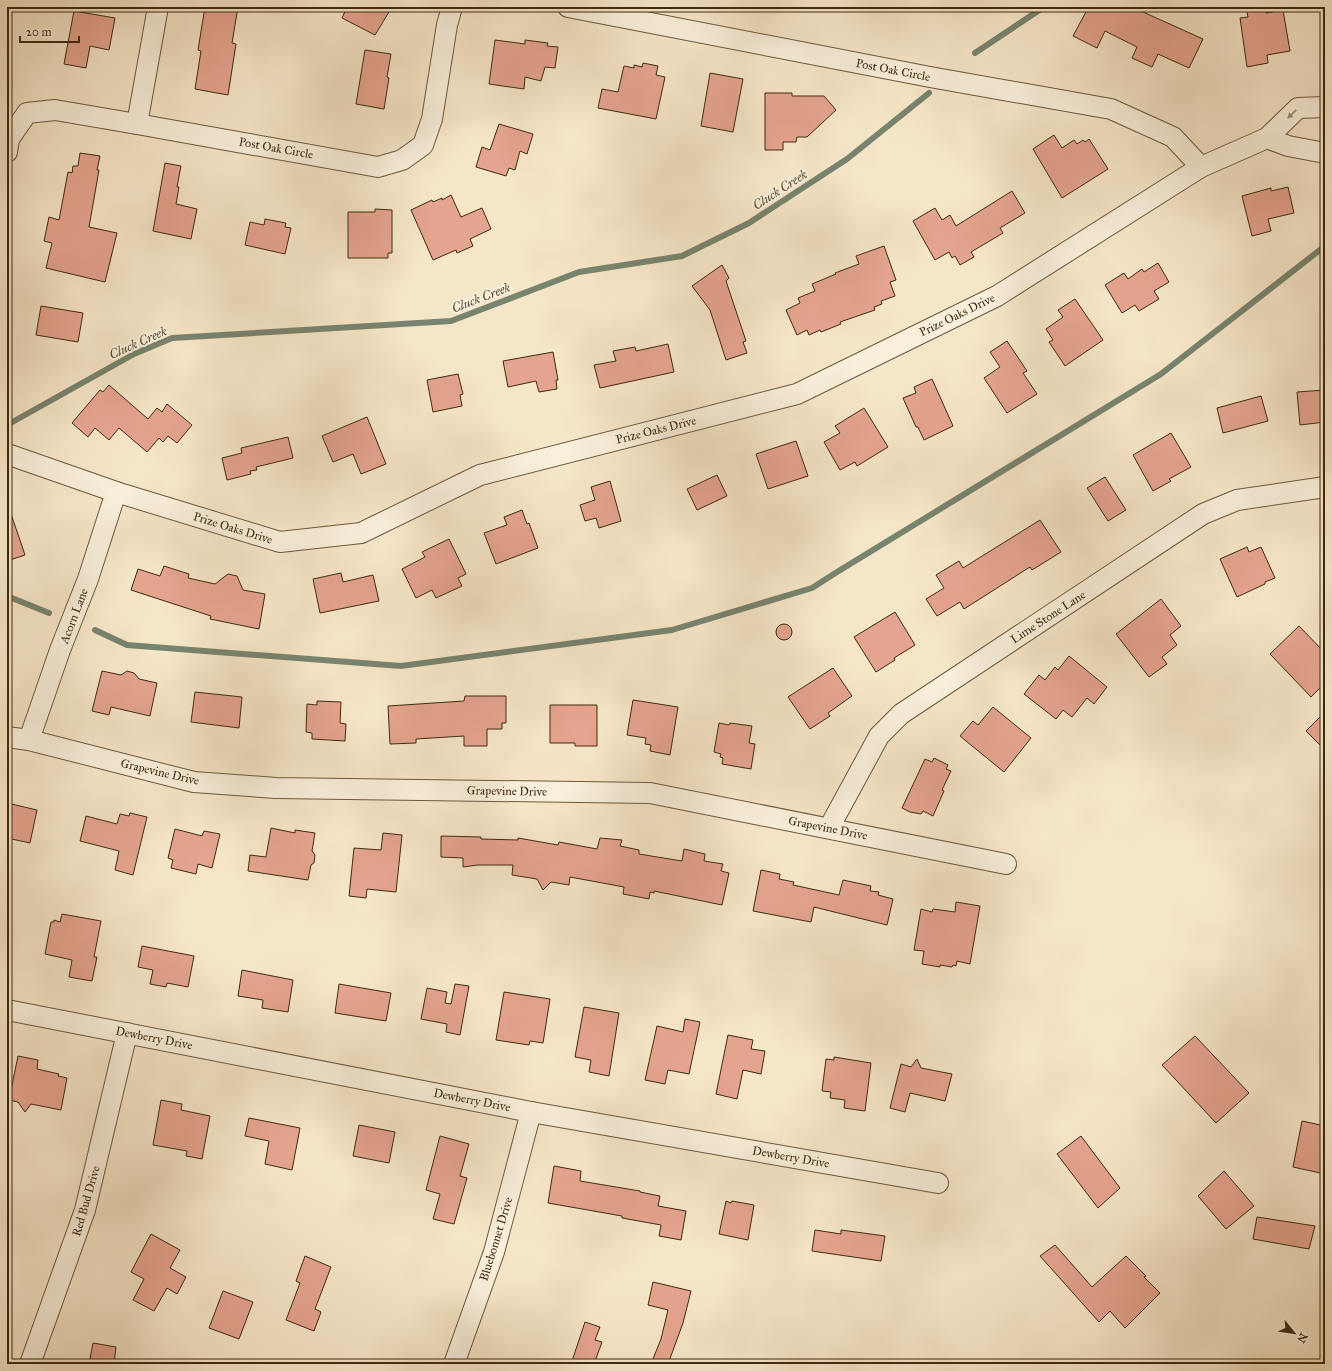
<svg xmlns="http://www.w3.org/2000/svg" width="1332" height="1371" viewBox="0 0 1332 1371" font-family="'IM FELL Great Primer',serif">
  <rect width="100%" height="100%" fill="#f6e6c8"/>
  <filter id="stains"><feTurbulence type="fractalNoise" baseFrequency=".005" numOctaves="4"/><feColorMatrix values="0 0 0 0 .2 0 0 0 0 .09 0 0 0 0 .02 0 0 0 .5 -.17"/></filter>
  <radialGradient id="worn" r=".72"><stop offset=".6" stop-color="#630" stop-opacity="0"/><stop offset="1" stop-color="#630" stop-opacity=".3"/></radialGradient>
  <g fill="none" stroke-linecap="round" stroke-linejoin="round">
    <g stroke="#78846f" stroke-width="6">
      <path d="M975 53 1044 7"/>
      <path d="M7 425 134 354 172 338 451 321 579 272 682 256 749 223 847 159 929 93"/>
      <path d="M7 596 49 613"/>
      <path d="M95 630 127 645 401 666 672 630 812 588 837 572 1161 374 1325 246"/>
    </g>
  </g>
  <g fill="#e5a48f" stroke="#3e2a0f">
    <path d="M205 7H238L232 43 236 44 228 95 195 89 201 51 198 50Z"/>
    <path d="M347 7H392L375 35 342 18Z"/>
    <path d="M1091 7H1132L1203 39 1189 68 1158 54 1152 67 1132 58 1137 47 1105 31 1097 48 1073 36 1087 10 1089 11Z"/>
    <path d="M1246 7H1265L1266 13 1283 10 1290 51 1267 55 1268 63 1247 67 1240 18 1248 17Z"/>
    <path d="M74 11 115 18 109 50 90 46 86 68 64 64Z"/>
    <path d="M495 40 525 44V40L548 43 547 46 558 47 555 68 545 67 541 81 525 77 524 89 489 84Z"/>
    <path d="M365 50 391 54 387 77 389 78 384 109 356 104Z"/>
    <path d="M643 63 658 66 656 75 665 77 656 119 598 108 602 89 618 92 624 66 634 68V65L642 67Z"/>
    <path d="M710 73 743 79 733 132 701 126Z"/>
    <path d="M765 93H792V96H824L836 110 807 137H797L796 142H783V150H765Z"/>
    <path d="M499 124 533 134 527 154 520 151 515 170 509 168 506 176 476 167 482 147 490 150Z"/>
    <path d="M1054 135 1062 148 1074 140 1077 144 1083 140 1085 142 1089 139 1108 169 1062 198 1033 149Z"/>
    <path d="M80 153 100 156 97 170H99L89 227 117 233 105 282 46 268 52 243 44 241 49 217 59 220 68 172 72 173 73 166H78Z"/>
    <path d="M165 163 181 166 177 187H179L176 204 197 209 191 239 153 231Z"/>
    <path d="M1288 187 1294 213 1268 219 1271 231 1252 236 1242 196 1271 188V191Z"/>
    <path d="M1012 191 1025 213 1000 228 1003 233 971 252 974 257 960 265 955 256 952 258 949 252 935 260 913 221 935 208 942 220 950 215 956 226Z"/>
    <path d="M451 195 461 217 482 208 491 229 470 239 473 246 457 253 456 250 433 260 411 210 432 200 433 202 442 198V200Z"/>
    <path d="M375 209 392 210V253H388V258H348V212H375Z"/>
    <path d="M265 219 286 223 285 227 291 228 285 254 245 245 250 222 264 225Z"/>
    <path d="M884 246 896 280 890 282 895 296 881 301 882 304 874 307 875 310 840 322 841 324 821 332 820 330 809 335 807 330 797 335 786 310 800 303 798 298 815 291 812 284 836 274 835 273 859 264 856 256Z"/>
    <path d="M1158 263 1169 282 1154 291 1159 299 1139 311 1135 305 1122 313 1105 285 1124 273 1128 279 1142 269 1144 272Z"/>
    <path d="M722 265 729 278 726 281 746 341 743 342 747 353 726 360 710 310 692 286Z"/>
    <path d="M1075 299 1103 340 1065 366 1049 342 1053 340 1046 329 1063 317 1058 310Z"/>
    <path d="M41 306 83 313 78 342 36 335Z"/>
    <path d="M1007 341 1027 371 1023 373 1037 394 1007 413 984 378 1000 367 990 352Z"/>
    <path d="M668 344 674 372 600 388 594 365 616 361 613 351 635 347 636 351Z"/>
    <path d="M553 352 558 380H556L557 389 539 392 536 381 508 387 503 361Z"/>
    <path d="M458 374 463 394 460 395 462 406 433 412 427 380Z"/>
    <path d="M932 379 953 426 924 440 918 427H916L903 398 916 393 914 387Z"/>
    <path d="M109 385 148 419 157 408 162 412 167 404 192 425 177 443 168 436 163 442 159 438 147 452 119 428 109 440 95 428 88 437 72 423 100 390 103 392Z"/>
    <path d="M1325 390V422L1300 425 1297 392Z"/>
    <path d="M1261 396 1268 421 1223 433 1217 408Z"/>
    <path d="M864 408 888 447 857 466 855 462 840 470 824 442 840 433 835 426Z"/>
    <path d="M367 417 386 464 361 474 353 454 333 462 322 436Z"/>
    <path d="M1171 433 1191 467 1169 479 1171 481 1153 491 1133 455Z"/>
    <path d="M288 437 293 458 256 467 257 470 250 471 251 474 227 480 222 458 242 453 241 448Z"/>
    <path d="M796 441 808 476 768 489 756 454Z"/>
    <path d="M717 475 727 496 697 510 687 489Z"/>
    <path d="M1105 477 1126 510 1108 521 1087 488Z"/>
    <path d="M610 481 621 521 599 528 596 518 585 521 580 505 595 500 591 487Z"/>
    <path d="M522 510 527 524 529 523 538 548 496 564 484 533 507 525 504 517Z"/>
    <path d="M7 511H10L25 555 7 561Z"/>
    <path d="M1040 520 1061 552 1032 570 1030 567 964 609 960 602 937 616 926 599 944 588 936 575 959 561 963 568Z"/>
    <path d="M449 539 466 574 458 578 462 586 436 598 432 590 416 598 402 569 425 557 422 552Z"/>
    <path d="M1247 547 1249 552 1261 547 1275 578 1265 582V584L1237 597 1220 559Z"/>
    <path d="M164 566 189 574 188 578 215 584 228 574 237 576 243 590 265 594 259 629 210 619 211 616 131 590 138 569 160 576Z"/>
    <path d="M341 573 343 582 373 575 379 601 320 613 313 579Z"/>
    <path d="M1161 599 1181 626 1170 635 1177 645 1162 657 1167 664 1149 677 1116 634Z"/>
    <path d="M895 612 915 645 894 658 895 660 876 672 854 637Z"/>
    <circle cx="784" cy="632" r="8"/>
    <path d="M1299 626 1325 653V683L1311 697 1270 654Z"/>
    <path d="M1069 656 1107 687 1094 704 1087 698 1072 717 1063 710 1056 719 1024 694 1039 675 1045 680 1055 667 1058 670Z"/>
    <path d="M833 668 852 696 828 713 830 716 810 729 788 697Z"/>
    <path d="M102 671 121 675 127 671 134 673 139 679 157 683 150 716 111 707 109 715 92 711Z"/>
    <path d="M195 692 242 697 239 728 191 722Z"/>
    <path d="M465 696H506V723H502V729H487V746H464V736L416 739V743L390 744 388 706 464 701Z"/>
    <path d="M633 700 678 707 670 755 650 751 651 745 645 744 646 738 627 735Z"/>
    <path d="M317 701 341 702 340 723 346 724 345 741 312 739V733L306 732 307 704 317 705Z"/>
    <path d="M550 705H597V746H575V743H550Z"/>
    <path d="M993 707 1031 738 1004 772 960 736 973 721 978 725Z"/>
    <path d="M1325 712V750L1306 731Z"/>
    <path d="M719 723 729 725 730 723 752 726 749 743 755 744 751 769 722 764 723 758 720 757 721 754 714 752Z"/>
    <path d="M934 758 948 765 946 769 951 771 942 790 944 791 933 816 923 811 921 814 910 812 902 808 925 759 932 762Z"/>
    <path d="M7 803 37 810 30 843 7 838Z"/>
    <path d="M130 813 147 817 133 875 115 870 119 851 80 841 86 816 117 824 120 814 129 816Z"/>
    <path d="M271 828 295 833V830L315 833 312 851 315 855 314 863 311 865 308 880 248 871 250 855 266 857Z"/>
    <path d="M175 829 202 836 204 831 220 834 212 868 198 864 196 874 171 868 173 860 168 858Z"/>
    <path d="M383 833 402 835 396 892 367 889 366 898 349 896 354 848 381 850Z"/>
    <path d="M441 836 481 837V839L518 840V838L558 845 559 842 597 849 600 838 622 840 620 846 639 850V854L682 861 684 849 705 854 704 861 723 864 721 871 729 873 722 905 654 891V893L650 892 649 899 623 894 624 887 570 877 569 885 551 882 543 890 537 879 512 875 513 865H478L463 867V858L441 857Z"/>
    <path d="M761 870 780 874 779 879 794 882 793 885 839 895 843 880 871 886 870 891 879 892 878 895 893 899 887 925 814 907 811 922 753 911Z"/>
    <path d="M956 902 980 906 970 964 957 961 956 966 953 965 952 967 940 965V967L922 964 924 951 914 950 921 909 932 912 933 909 955 912Z"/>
    <path d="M62 914 101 921 94 957H97L92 981 69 977 72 960 45 954 51 922H54V920L60 922Z"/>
    <path d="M142 946 194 956 188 987 167 983 166 987 150 984 153 970 138 967Z"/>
    <path d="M242 970 293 980 288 1012 262 1008 263 1000 238 996Z"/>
    <path d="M339 984 391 993 386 1021 335 1013Z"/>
    <path d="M455 984 469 986 460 1035 446 1032 447 1024 421 1019 427 988 447 992 445 1003 451 1004Z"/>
    <path d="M504 992 550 999 543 1043 530 1041 529 1045 496 1040Z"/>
    <path d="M584 1007 619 1013 609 1076 589 1072 591 1060 575 1057Z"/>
    <path d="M685 1019 700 1022 689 1074 668 1070 665 1084 645 1080 657 1026 683 1032Z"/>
    <path d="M728 1035 753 1040 751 1049 765 1051 761 1074 743 1070 737 1099 716 1094Z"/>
    <path d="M1195 1036 1249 1093 1216 1123 1162 1065Z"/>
    <path d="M18 1056 38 1060 37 1069 59 1074 58 1076 67 1078 61 1110 31 1104 25 1112 18 1102 9 1100Z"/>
    <path d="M834 1057 871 1063 865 1111 844 1108 845 1100 830 1098 831 1092 822 1091 826 1059 834 1060Z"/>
    <path d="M917 1059 921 1068 952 1074 945 1101 910 1093 905 1112 890 1108 901 1064 911 1067Z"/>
    <path d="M161 1100 182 1104 181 1110 210 1116 202 1159 186 1156 187 1151 153 1145Z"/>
    <path d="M249 1118 300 1128 292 1170 265 1164 269 1141 245 1136Z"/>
    <path d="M1302 1121 1325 1126V1174L1293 1167Z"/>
    <path d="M359 1125 395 1132 389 1163 353 1156Z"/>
    <path d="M440 1136 469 1144 460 1176 467 1178 454 1224 433 1219 440 1194 426 1190Z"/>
    <path d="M1081 1136 1120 1188 1098 1208 1057 1154Z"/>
    <path d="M554 1166 581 1171 580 1181 640 1191V1192L660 1196 658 1206 686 1211 681 1240 659 1236 661 1225 622 1218V1216L548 1203Z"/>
    <path d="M1224 1171 1254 1206 1226 1229 1198 1196Z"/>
    <path d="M726 1201 731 1203 732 1201 754 1205 748 1240 719 1234Z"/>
    <path d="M1257 1217 1315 1226 1309 1249 1253 1239Z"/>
    <path d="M815 1230 841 1234V1230L885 1236 881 1261 812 1251Z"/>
    <path d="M151 1234 180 1250 170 1268 186 1277 177 1294 167 1288 154 1311 133 1300 144 1279 131 1272Z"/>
    <path d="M1055 1245 1092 1287 1126 1256 1146 1276 1144 1277 1160 1293 1125 1328 1110 1311 1099 1322 1040 1256Z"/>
    <path d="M305 1256 331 1267 315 1309 321 1312 314 1331 286 1320 300 1283 296 1281Z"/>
    <path d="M653 1282 691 1291 683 1323 668 1364H651L661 1339 668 1310 648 1305Z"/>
    <path d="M223 1291 253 1302 239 1339 209 1328Z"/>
    <path d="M585 1322 600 1327 595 1340 602 1342 594 1364H571Z"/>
    <path d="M93 1343 116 1347 114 1364H89Z"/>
  </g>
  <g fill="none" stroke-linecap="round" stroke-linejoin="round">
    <g stroke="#6c593d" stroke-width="22">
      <g id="minor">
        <path d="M568 7 930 77 1111 109 1173 137 1201 167"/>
        <path d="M137 124 158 7"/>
        <path d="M1267 138 1288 146 1325 153"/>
        <path d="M7 152 9 139 27 113 55 110 137 124 378 167 402 160 423 145 432 119 447 25 452 7"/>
        <path d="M7 454 116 492 280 542 361 533 480 475 797 394 997 296 1201 167 1267 138 1298 108 1325 107"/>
        <path d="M7 737 29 740 194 782 276 788 650 793 1006 864"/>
        <path d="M29 740 60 650 88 579 116 492"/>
        <path d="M829 828 879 736 901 714 1203 514 1237 500 1325 487"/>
        <path d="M7 1010 531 1112 938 1183"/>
        <path d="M30 1364 85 1210 127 1033"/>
        <path d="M454 1364 494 1252 531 1112"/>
      </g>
    </g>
    <use href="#minor" stroke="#f9efdb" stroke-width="20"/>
  </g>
  <defs><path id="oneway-solid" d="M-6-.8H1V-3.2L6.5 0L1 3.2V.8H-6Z"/></defs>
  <use fill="#9c8c75" href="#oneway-solid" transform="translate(1292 114) rotate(137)"/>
  <g text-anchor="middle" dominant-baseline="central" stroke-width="4" stroke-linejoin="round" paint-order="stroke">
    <g font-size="12" fill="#3e2a0f" stroke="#f9efdb">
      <text transform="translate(893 70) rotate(11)">Post Oak Circle</text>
      <text transform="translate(276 148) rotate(10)">Post Oak Circle</text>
      <text transform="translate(957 315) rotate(-26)">Prize Oaks Drive</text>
      <text transform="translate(656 430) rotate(-14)">Prize Oaks Drive</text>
      <text transform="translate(233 528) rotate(17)">Prize Oaks Drive</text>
      <text transform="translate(74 616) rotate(-69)">Acorn Lane</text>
      <text transform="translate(1048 617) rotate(-33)">Lime Stone Lane</text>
      <text transform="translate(160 772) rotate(13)">Grapevine Drive</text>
      <text transform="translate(507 791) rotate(1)">Grapevine Drive</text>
      <text transform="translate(828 828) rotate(11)">Grapevine Drive</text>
      <text transform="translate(154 1038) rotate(11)">Dewberry Drive</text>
      <text transform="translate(472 1100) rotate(11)">Dewberry Drive</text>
      <text transform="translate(791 1157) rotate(10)">Dewberry Drive</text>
      <text transform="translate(86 1201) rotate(-74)">Red Bud Drive</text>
      <text transform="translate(496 1239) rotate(-73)">Bluebonnet Drive</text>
    </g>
    <g font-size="13" font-style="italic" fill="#565037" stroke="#f9efdb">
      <text transform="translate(780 190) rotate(-33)">Cluck Creek</text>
      <text transform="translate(481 298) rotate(-21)">Cluck Creek</text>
      <text transform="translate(138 343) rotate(-24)">Cluck Creek</text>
    </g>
  </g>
  <rect width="1332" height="1371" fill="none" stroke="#f6e6c8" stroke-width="24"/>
  <rect x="8" y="8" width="1316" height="1355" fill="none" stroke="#3e2a0f" stroke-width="2"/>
  <rect x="12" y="12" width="1308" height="1347" fill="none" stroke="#3e2a0f"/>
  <g transform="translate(1294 1333) rotate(120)" stroke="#f9efdb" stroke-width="3" paint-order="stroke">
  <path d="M0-3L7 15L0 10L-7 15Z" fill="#3e2a0f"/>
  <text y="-6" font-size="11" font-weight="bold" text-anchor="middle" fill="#3e2a0f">N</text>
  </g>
  <path d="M20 36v6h59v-6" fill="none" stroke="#3e2a0f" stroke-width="2"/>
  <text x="26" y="36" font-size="12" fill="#3e2a0f" stroke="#f9efdb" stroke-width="3" paint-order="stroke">20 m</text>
  <rect width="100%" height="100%" filter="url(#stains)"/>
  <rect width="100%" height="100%" fill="url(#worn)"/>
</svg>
